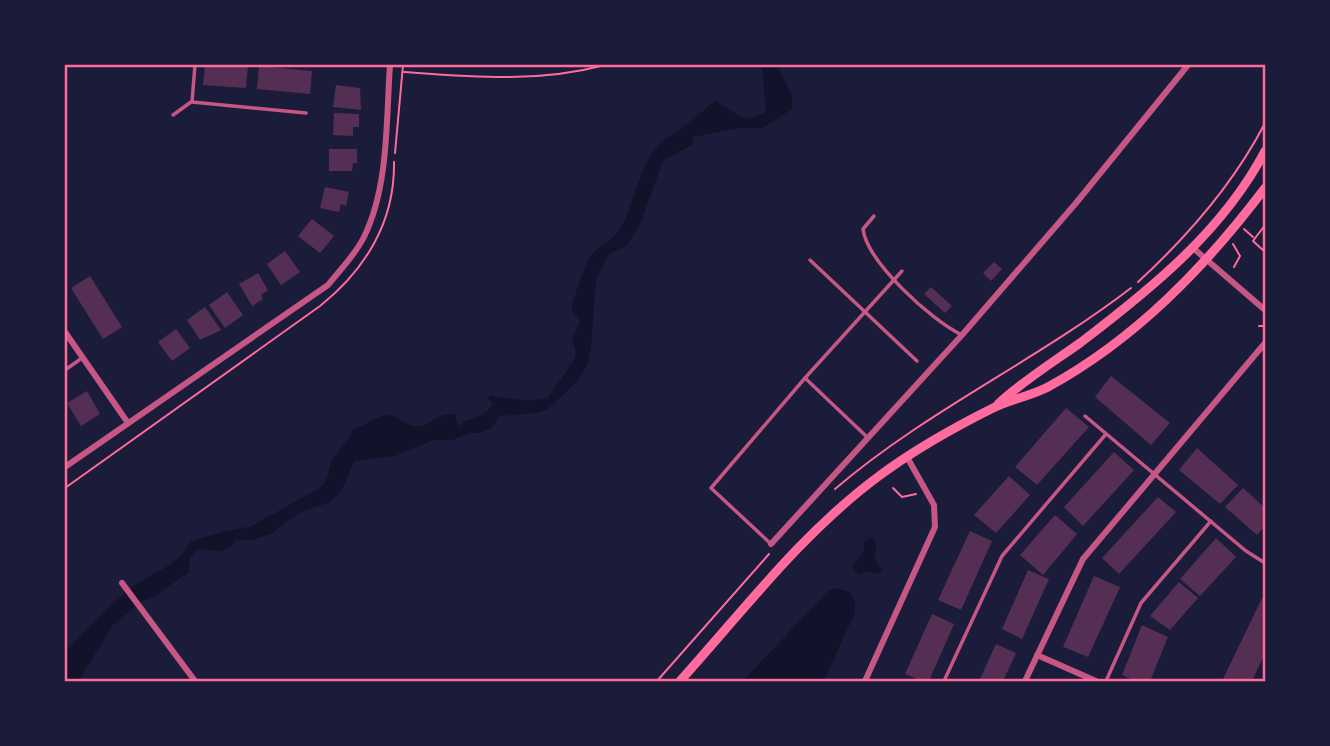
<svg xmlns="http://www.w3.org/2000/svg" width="1330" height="746" viewBox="0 0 1330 746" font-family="'PT Sans Narrow',sans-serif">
  <rect width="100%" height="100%" fill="#1b1b3a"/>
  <g fill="#12122b">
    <path d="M762 65H777L792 95V109L763 128H739L693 137V144L663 161 639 227 625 247 609 254 596 279 591 348 587 366 578 380 548 409 535 413 500 416 490 429 478 433H470L452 440H434L395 456 354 461 341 492 328 503 302 511 271 534 251 540H236C226 557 211 549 197 549L190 558 189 572 155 596 142 601 113 625 78 681H65C65 674 62 660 65 654 73 641 121 595 135 585 156 571 178 566 190 542 198 538 241 527 250 527L320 488C332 476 326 469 334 458 340 447 348 442 353 430 363 426 379 415 389 415 400 416 408 429 420 426 433 424 440 411 456 415V423L461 426 464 421C475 419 488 414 493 403L488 398 490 396 528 401 548 398 574 360 576 352 572 338 580 322 571 308C578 289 582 268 594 252 601 244 612 241 619 231 636 205 641 145 675 134L715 101 746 119 766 112Z"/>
    <path d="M871 537 877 545 874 558 882 569 878 574 869 571 859 575 852 566 864 550V542Z"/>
    <path d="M836 588 849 592 855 602V612L824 681H743L827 592Z"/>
  </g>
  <g fill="#542f53">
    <path d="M205 65 248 66 246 88 203 85Z"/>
    <path d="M259 66 312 71 310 94 257 89Z"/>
    <path d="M336 85 360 88 361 110 333 107Z"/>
    <path d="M334 113 359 114V127H353V136L333 135Z"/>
    <path d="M329 149H357V163H353L352 171H329Z"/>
    <path d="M325 187 349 192 346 206 341 204 339 212 320 208Z"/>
    <path d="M312 219 334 236 320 253 298 236Z"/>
    <path d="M285 251 300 272 281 285 267 264Z"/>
    <path d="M994 262 1002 269 991 281 983 273Z"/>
    <path d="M258 273 268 290 261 295 263 299 252 306 239 284Z"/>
    <path d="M90 276 122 327 103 339 71 288Z"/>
    <path d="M931 287 952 306 945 313 924 294Z"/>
    <path d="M227 292 243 315 225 328 209 305Z"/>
    <path d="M205 307 221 330 200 340 187 320Z"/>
    <path d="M176 329 190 348 172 361 158 342Z"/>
    <path d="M1111 376 1170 423 1151 445 1095 397Z"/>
    <path d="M87 391 100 414 81 426 67 403Z"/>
    <path d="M1066 408 1089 427 1037 485 1015 467Z"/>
    <path d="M1197 448 1238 485 1220 504 1179 470Z"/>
    <path d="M1114 452 1134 470 1083 526 1064 507Z"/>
    <path d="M1009 476 1030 495 996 533 974 515Z"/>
    <path d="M1243 488 1265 508V526L1257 535 1225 507Z"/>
    <path d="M1158 497 1176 512 1119 574 1102 558Z"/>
    <path d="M1055 515 1077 534 1043 575 1020 555Z"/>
    <path d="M970 531 992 541 961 610 938 600Z"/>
    <path d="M1216 538 1236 557 1200 596 1180 579Z"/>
    <path d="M1028 570 1049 579 1022 639 1002 629Z"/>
    <path d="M1094 576 1120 587 1088 657 1063 647Z"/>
    <path d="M1179 582 1198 598 1170 630 1150 616Z"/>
    <path d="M1265 592V653L1252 681H1222Z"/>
    <path d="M932 614 954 624 929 681H922L905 674Z"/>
    <path d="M1142 625 1168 637 1150 681H1136L1122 675Z"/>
    <path d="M996 644 1016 653 1003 681H979Z"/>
  </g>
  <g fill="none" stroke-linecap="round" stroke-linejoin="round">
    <g stroke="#ff6b9d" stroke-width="2">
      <path d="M404 72C473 77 538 83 605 65"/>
      <path d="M395 153 403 65"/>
      <path d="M1265 225 1253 241 1265 252"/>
      <path d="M1244 229 1253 237"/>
      <path d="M1233 244 1240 256 1234 267"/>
      <path d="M1138 282C1188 236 1234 183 1265 123"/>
      <path d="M1259 326H1265"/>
      <path d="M65 488 320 306C365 270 395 222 394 162"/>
      <path d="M893 488 902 497 916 494"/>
      <path d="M835 489C926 411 1036 361 1131 288"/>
      <path d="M657 681 769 554"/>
    </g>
    <g stroke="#c65784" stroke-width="3.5">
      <path d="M195 65 192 102 306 113"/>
      <path d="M173 115 191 102"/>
      <path d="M874 216 863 229C867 262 932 321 962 335"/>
      <path d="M810 260 917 361"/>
      <path d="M65 370 82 358"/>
      <path d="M805 378 902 271"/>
      <path d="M1085 416 1246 551 1265 563"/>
      <path d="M771 544 711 488 805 378 867 437"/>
      <path d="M944 681 1002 556 1106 434"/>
      <path d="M1106 681 1141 603 1211 521"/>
    </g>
    <g stroke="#c65784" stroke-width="6">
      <path d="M1193 248 1265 310"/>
      <path d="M65 332 128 423"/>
      <path d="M65 467 328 285C340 270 355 255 364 237 389 186 386 120 390 65"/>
      <path d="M771 544 962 335 1076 203 1188 65"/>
      <path d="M122 583 195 681"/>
      <path d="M1037 655 1096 681"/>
      <path d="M865 681 935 527 934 505 907 457"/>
      <path d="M1025 681 1083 559 1265 343"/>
    </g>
    <g stroke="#ff6b9d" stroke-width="9">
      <path d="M998 404C1024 380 1052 363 1080 343 1151 289 1223 231 1265 151"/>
      <path d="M680 681C743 611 803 532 879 476 914 450 955 427 993 408 1011 399 1031 396 1048 387 1136 339 1206 266 1265 188"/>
    </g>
  </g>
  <rect width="1330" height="746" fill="none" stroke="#1b1b3a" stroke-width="133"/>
  <rect x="66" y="66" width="1198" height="614" fill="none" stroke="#ff6b9d" stroke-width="2.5"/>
</svg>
